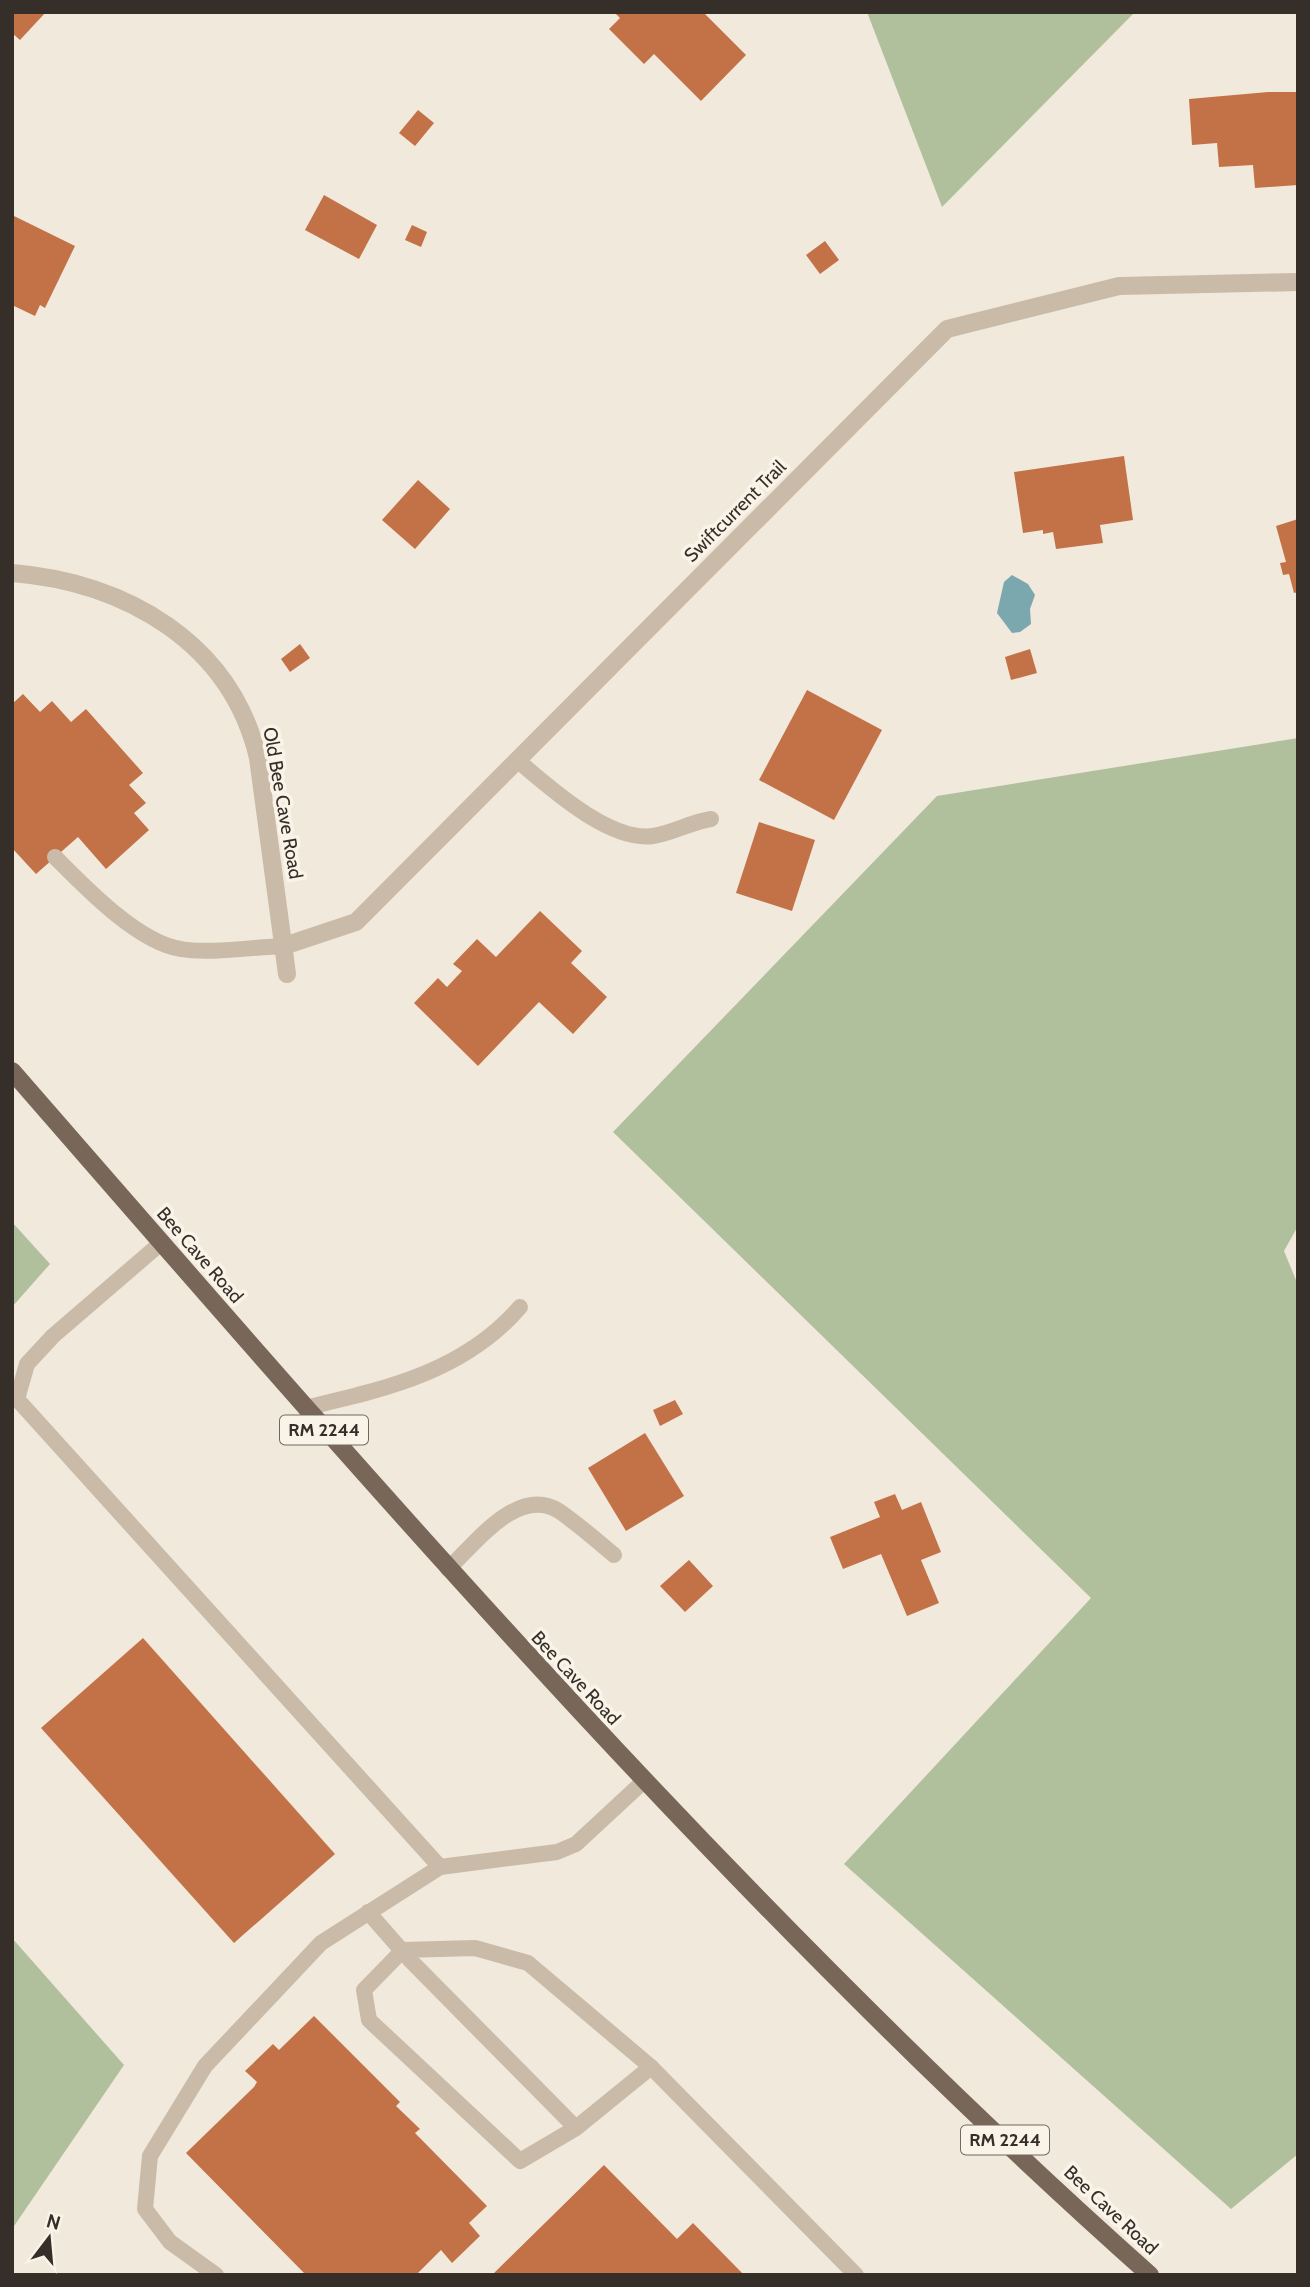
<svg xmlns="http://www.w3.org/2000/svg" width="1310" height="2287" viewBox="0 0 1310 2287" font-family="Cabin,sans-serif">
  <rect width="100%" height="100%" fill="#f1e9dc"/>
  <g fill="#b0c09c">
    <path d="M867 12H1135L942 207Z"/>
    <path d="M1298 738V1226L1284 1251 1298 1285V2154L1231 2209 844 1864 1091 1598 613 1132 937 796Z"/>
    <path d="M12 1222 50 1264 12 1307Z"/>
    <path d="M12 1938 124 2065 12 2229Z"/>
  </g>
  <path fill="#7ba7ae" d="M1012 575 1028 584 1035 595 1030 609 1031 624 1020 632 1012 633 997 613 1004 582Z"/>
  <g fill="#c37248">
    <path d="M12 12H46L20 40 12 33Z"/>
    <path d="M614 12H703L746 55 701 101 654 54 644 64 609 29 620 18Z"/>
    <path d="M1268 92H1298V185L1255 188 1253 165 1219 167 1217 143 1192 145 1189 99Z"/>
    <path d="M418 110 434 123 415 146 399 133Z"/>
    <path d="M324 195 377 225 359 259 305 230Z"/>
    <path d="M12 215 75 246 45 308 40 305 35 316 12 305Z"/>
    <path d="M412 225 427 232 421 247 405 240Z"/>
    <path d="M825 241 839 260 820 274 806 255Z"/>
    <path d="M1124 456 1133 520 1100 525 1103 543 1056 549 1053 532 1043 534V530L1023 533 1014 472Z"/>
    <path d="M418 480 450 509 415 549 382 520Z"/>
    <path d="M1298 519V592L1294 593 1289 574 1283 575 1280 563 1286 562 1276 526Z"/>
    <path d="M300 644 310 658 290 672 281 659Z"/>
    <path d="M1030 649 1037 673 1011 680 1005 657Z"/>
    <path d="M807 690 882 730 834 820 759 780Z"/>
    <path d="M23 694 40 712 52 701 71 722 86 709 143 773 129 785 146 803 134 813 149 830 106 869 78 837 36 874 12 848V704Z"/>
    <path d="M759 822 815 840 792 911 736 893Z"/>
    <path d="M540 911 582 951 571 963 607 997 573 1034 539 1002 478 1066 414 1003 438 978 447 987 462 971 453 964 477 939 496 957Z"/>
    <path d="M675 1400 683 1414 660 1426 653 1410Z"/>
    <path d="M645 1433 684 1496 626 1531 588 1468Z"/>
    <path d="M895 1494 902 1510 921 1502 941 1552 921 1560 939 1603 907 1616 881 1554 843 1569 830 1537 880 1517 874 1502Z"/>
    <path d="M689 1560 713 1586 685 1612 660 1586Z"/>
    <path d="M143 1638 335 1854 234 1943 41 1728Z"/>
    <path d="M314 2016 400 2102 396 2106 420 2129 415 2133 487 2206 469 2223 480 2236 452 2263 441 2250 416 2275H306L186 2153 254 2087 257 2082 245 2071 273 2044 279 2050Z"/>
    <path d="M604 2165 677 2239 693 2223 744 2275H492Z"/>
  </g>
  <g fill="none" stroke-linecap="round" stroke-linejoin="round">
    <g stroke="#c9bba8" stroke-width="16">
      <path d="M517 760C549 787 609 842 653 836 673 833 691 822 711 819"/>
      <path d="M55 857C84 886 138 943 181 949 208 954 254 947 284 946"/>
      <path d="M161 1243 53 1336 27 1364 17 1399 440 1867"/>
      <path d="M305 1408C385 1389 464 1372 520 1307"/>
      <path d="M448 1569C475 1544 518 1485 559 1511 578 1524 596 1540 614 1555"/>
      <path d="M368 1912 411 1961 576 2128 651 2067 528 1963 475 1948 403 1950 364 1990 369 2020 520 2161 576 2128"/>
      <path d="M651 2067 856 2275"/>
      <path d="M216 2275 170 2242 145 2209 150 2156 205 2066 321 1943 440 1867 557 1852 576 1844 644 1781"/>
    </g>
    <g stroke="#c9bba8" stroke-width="18">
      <path d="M12 573C126 582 231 643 258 758L287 974"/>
      <path d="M284 946 356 922 947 329 1119 286 1298 282"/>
    </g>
    <path stroke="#786759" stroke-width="18" d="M12 1071C375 1488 736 1907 1150 2275"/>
  </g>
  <g text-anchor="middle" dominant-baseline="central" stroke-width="7" stroke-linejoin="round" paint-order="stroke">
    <g fill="#f9f3e8" stroke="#706962" stroke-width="2">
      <rect x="280" y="1415.5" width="88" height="29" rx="5"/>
      <rect x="961" y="2125.5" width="88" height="29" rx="5"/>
    </g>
    <g font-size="18" font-weight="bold" fill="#362e28">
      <text x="324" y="1430">RM 2244</text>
      <text x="1005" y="2140">RM 2244</text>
    </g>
    <g font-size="19" fill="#362e28" stroke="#f9f3e8">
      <text transform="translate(735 511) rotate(-45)">Swiftcurrent Trail</text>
      <text transform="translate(283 803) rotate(80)">Old Bee Cave Road</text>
      <text transform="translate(200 1255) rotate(49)">Bee Cave Road</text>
      <text transform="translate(576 1678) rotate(47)">Bee Cave Road</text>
      <text transform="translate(1111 2210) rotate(43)">Bee Cave Road</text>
    </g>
  </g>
  <rect width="1310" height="2287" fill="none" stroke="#362e28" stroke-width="28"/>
  <g transform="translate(49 2238) rotate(16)" stroke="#f9f3e8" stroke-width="5" paint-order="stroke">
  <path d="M0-5L12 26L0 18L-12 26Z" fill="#362e28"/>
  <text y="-10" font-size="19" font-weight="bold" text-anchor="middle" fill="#362e28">N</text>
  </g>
</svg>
